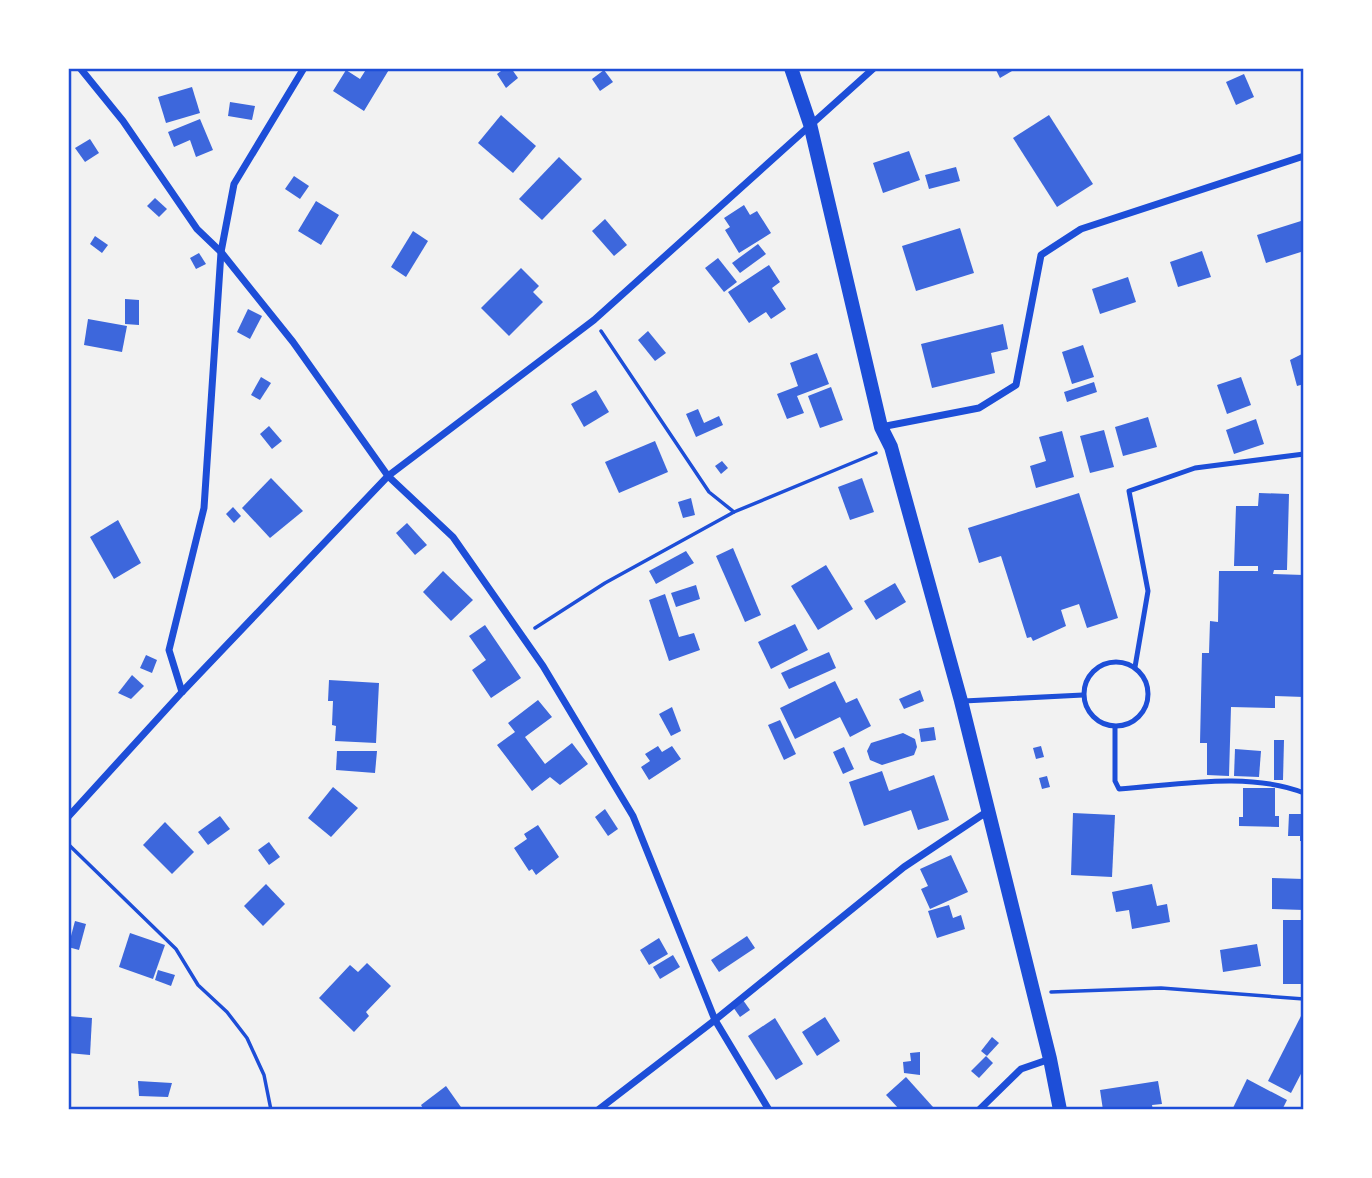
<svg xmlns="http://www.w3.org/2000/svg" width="1372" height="1178" viewBox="0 0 1372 1178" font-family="Ubuntu,sans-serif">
  <rect width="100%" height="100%" fill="#f2f2f2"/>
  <g fill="#3d67dc">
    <path d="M367 68H390L364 111 333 91 346 70 360 79Z"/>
    <path d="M505 68H511L518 78 506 88 497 74Z"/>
    <path d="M995 68H1011L1012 71 1000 78Z"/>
    <path d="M604 70 613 82 600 91 592 79Z"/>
    <path d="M1244 74 1254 97 1236 105 1226 82Z"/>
    <path d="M192 87 200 113 166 123 158 97Z"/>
    <path d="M230 102 255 106 252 120 228 116Z"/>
    <path d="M501 115 536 146 513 173 478 143Z"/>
    <path d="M1049 115 1093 184 1057 207 1013 138Z"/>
    <path d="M200 119 213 150 196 157 190 140 174 147 168 132Z"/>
    <path d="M90 139 99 153 85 162 75 148Z"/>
    <path d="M909 151 920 180 883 193 873 163Z"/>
    <path d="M559 157 582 179 542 220 519 199Z"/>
    <path d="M956 167 960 181 929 189 925 175Z"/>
    <path d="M294 176 309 186 300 199 285 189Z"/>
    <path d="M155 198 167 209 159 217 147 206Z"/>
    <path d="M316 201 339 215 321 245 298 231Z"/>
    <path d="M744 205 750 215 757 211 771 233 739 253 725 230 730 227 724 218Z"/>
    <path d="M605 219 627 245 614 256 592 231Z"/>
    <path d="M1301 221 1304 251 1266 263 1257 235Z"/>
    <path d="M960 228 974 273 916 291 902 246Z"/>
    <path d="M413 231 428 241 406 277 391 267Z"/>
    <path d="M95 236 108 245 102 253 90 244Z"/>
    <path d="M758 244 766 254 740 273 732 263Z"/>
    <path d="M1202 251 1211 277 1178 287 1170 262Z"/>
    <path d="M199 253 206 264 196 269 190 258Z"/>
    <path d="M718 258 737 282 724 292 705 268Z"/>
    <path d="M769 265 780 282 772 288 786 309 771 319 766 312 749 323 728 292Z"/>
    <path d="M521 268 539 286 533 292 543 302 509 336 481 308Z"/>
    <path d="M1128 277 1136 302 1100 314 1092 289Z"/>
    <path d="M125 299 139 300V325L125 324Z"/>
    <path d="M248 309 262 316 250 339 237 332Z"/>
    <path d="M88 319 127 326 122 352 84 345Z"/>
    <path d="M1003 324 1008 349 991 353 995 373 932 388 921 344Z"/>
    <path d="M648 331 666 353 655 361 638 340Z"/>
    <path d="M1083 345 1094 377 1072 384 1062 352Z"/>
    <path d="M817 353 829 384 797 396 804 413 787 419 777 394 798 386 790 363Z"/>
    <path d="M1304 353V384L1297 386 1290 360Z"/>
    <path d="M261 377 271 383 260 400 251 395Z"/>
    <path d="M1241 377 1251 405 1227 414 1217 385Z"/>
    <path d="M1094 382 1097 392 1067 402 1064 392Z"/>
    <path d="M831 387 843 420 820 428 808 396Z"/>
    <path d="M596 390 609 412 584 427 571 404Z"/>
    <path d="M698 409 704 423 719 416 723 425 696 437 686 414Z"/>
    <path d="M1148 417 1157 447 1123 456 1115 427Z"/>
    <path d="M1256 419 1264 444 1234 454 1226 430Z"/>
    <path d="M269 426 282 441 272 449 260 434Z"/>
    <path d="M1104 430 1114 467 1090 473 1080 436Z"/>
    <path d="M1062 431 1074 477 1036 488 1030 466 1046 461 1039 437Z"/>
    <path d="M655 441 668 472 619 493 605 462Z"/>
    <path d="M722 461 728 468 721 474 715 466Z"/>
    <path d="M271 478 303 511 270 538 242 508Z"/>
    <path d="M862 478 874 512 850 520 838 487Z"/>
    <path d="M1079 493 1118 618 1087 628 1079 604 1061 610 1066 626 1033 641 1031 637 1027 638 1001 556 979 563 968 528Z"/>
    <path d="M1259 493 1289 494 1287 570H1274L1273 574 1304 575V697L1275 696V708L1231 707 1229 776 1207 775V743H1200L1202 653H1209L1210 621 1218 622 1219 571H1258V566H1234L1236 506H1258Z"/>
    <path d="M691 498 695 515 683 518 678 502Z"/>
    <path d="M233 507 241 516 234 523 226 514Z"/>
    <path d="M118 520 141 563 114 579 90 537Z"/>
    <path d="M407 523 427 545 415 555 396 533Z"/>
    <path d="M733 548 761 615 745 622 716 556Z"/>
    <path d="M686 551 694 563 656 584 649 571Z"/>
    <path d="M826 565 853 609 818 630 791 586Z"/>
    <path d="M443 571 473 600 451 621 423 592Z"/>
    <path d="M895 583 906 602 876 620 864 601Z"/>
    <path d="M696 585 700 599 676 607 671 593Z"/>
    <path d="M665 594 679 637 694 633 700 650 669 661 649 600Z"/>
    <path d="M795 624 808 650 771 669 758 642Z"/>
    <path d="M485 625 521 678 491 698 472 670 486 660 469 636Z"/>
    <path d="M829 652 836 668 789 689 781 673Z"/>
    <path d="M146 655 157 660 152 673 140 668Z"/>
    <path d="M132 675 144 686 131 699 118 693Z"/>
    <path d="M329 680 379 683 376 743 335 741 336 726 332 725 333 701H328Z"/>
    <path d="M835 681 846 703 857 698 871 726 850 737 840 717 795 739 780 708Z"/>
    <path d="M920 690 924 701 904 709 899 699Z"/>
    <path d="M538 700 552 717 525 737 545 764 572 743 588 764 560 785 550 777 532 791 497 745 515 732 508 723Z"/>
    <path d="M672 707 681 731 671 736 659 714Z"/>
    <path d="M780 720 796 754 784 760 768 725Z"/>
    <path d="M934 727 936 740 921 742 919 729Z"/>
    <path d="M903 733 915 739 917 747 914 755 882 765 870 760 867 751 871 743Z"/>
    <path d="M1274 740H1284L1283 780H1274Z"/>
    <path d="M658 746 662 752 672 746 681 759 649 780 641 767 650 761 645 754Z"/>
    <path d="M1041 746 1044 757 1036 759 1033 748Z"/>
    <path d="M844 747 854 769 843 774 833 752Z"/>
    <path d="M1235 749 1261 751 1259 777 1234 776Z"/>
    <path d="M337 751H377L375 773 336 770Z"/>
    <path d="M882 771 889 791 934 775 949 820 918 830 911 810 864 826 849 782Z"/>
    <path d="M1047 776 1050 787 1042 789 1039 778Z"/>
    <path d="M333 787 358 808 331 837 308 818Z"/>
    <path d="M1243 788H1275V816H1279V827L1239 826V817H1243Z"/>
    <path d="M605 809 618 829 608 836 595 817Z"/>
    <path d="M1073 813 1115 815 1112 877 1071 875Z"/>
    <path d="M1289 814H1304V841H1300V836H1288Z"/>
    <path d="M220 816 230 829 208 845 198 832Z"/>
    <path d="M165 822 194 852 172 874 143 845Z"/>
    <path d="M538 825 559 857 536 875 532 869 529 871 514 848 527 839 524 834Z"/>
    <path d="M269 842 280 857 269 865 258 850Z"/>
    <path d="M951 855 968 892 930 909 921 889 928 886 920 869Z"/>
    <path d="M1272 878 1304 879V910L1272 909Z"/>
    <path d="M266 884 285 904 263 926 244 906Z"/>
    <path d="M1152 884 1157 906 1167 904 1170 922 1132 929 1129 910 1116 912 1112 892Z"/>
    <path d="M949 905 953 918 961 915 965 929 937 938 928 911Z"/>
    <rect x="1283" y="920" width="21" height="64"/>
    <path d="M75 921 86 924 79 950 68 947Z"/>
    <path d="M130 933 165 945 153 979 119 967Z"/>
    <path d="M747 936 755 948 719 972 711 960Z"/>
    <path d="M659 938 668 954 649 965 640 950Z"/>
    <path d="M1257 944 1261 966 1223 972 1220 950Z"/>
    <path d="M673 955 680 967 660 979 653 967Z"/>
    <path d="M367 963 391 986 366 1012 369 1016 354 1032 319 998 350 965 358 972Z"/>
    <path d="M158 970 175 975 171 986 155 980Z"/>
    <path d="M743 1000 750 1010 740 1017 733 1007Z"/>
    <path d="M68 1016 92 1018 90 1055 68 1053Z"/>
    <path d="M1301 1016 1304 1068 1291 1093 1268 1081Z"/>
    <path d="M825 1017 840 1041 817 1056 802 1032Z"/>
    <path d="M775 1018 803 1064 776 1080 748 1036Z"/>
    <path d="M992 1037 999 1043 987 1056 981 1051Z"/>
    <path d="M920 1052V1075L904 1073 903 1062 911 1061 910 1053Z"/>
    <path d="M986 1056 993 1063 979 1078 971 1071Z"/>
    <path d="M906 1077 933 1107 930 1110H900L886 1095Z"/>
    <path d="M1247 1079 1287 1100 1282 1110H1232Z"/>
    <path d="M138 1081 172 1083 168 1097 139 1096Z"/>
    <path d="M1158 1081 1162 1104 1152 1105 1153 1110H1103L1100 1090Z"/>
    <path d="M446 1086 463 1110H424L421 1105Z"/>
  </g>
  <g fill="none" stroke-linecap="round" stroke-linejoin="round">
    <g stroke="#1d4ed8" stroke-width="3.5">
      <path d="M601 331 709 492 734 512"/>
      <path d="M535 628 605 583 734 512 876 453"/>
      <path d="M68 844 176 949 198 985 227 1012 247 1038 264 1075 271 1110"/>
      <path d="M1051 992 1161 988 1304 999"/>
    </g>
    <g stroke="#1d4ed8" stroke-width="5">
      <circle cx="1116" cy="694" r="32"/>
      <path d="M1135 667 1148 591 1129 491 1195 468 1304 454"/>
      <path d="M964 701 1083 695"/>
      <path d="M1115 727V781L1119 789C1177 785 1248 771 1304 793"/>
    </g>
    <g stroke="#1d4ed8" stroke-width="7">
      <path d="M80 68 123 121 197 229 221 252 293 342 388 476 453 537 543 666 633 816 715 1020 769 1110"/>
      <path d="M881 427 979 408 1016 385 1041 255 1081 229 1304 156"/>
      <path d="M182 692 169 650 204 508 221 252 234 184 304 68"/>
      <path d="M68 817 182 692 388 476 594 320 874 68"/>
      <path d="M598 1110 715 1020 904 867 988 811"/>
      <path d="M979 1110 1021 1069 1050 1059"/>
    </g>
    <path stroke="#1d4ed8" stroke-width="14" d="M791 68 810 124 881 427 891 447 961 701 1050 1059 1060 1110"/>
  </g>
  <rect width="1372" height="1178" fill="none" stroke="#ffffff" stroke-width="140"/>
  <rect x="70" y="70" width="1232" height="1038" fill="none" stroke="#1d4ed8" stroke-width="2.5"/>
</svg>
